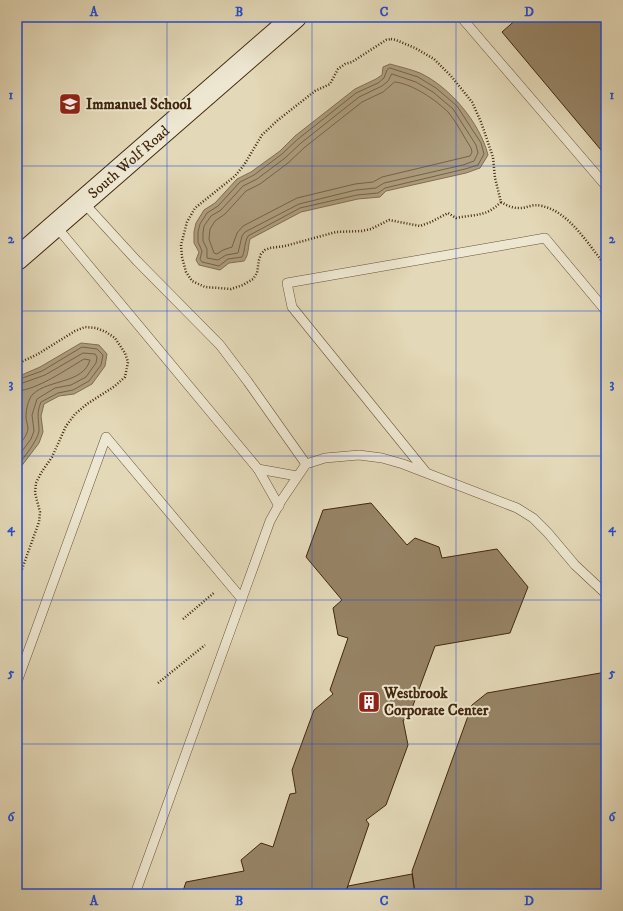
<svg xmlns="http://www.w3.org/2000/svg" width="623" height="911" viewBox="0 0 623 911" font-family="'IM FELL DW Pica',serif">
  <rect width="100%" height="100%" fill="#e3d8b7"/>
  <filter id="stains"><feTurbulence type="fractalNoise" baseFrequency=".005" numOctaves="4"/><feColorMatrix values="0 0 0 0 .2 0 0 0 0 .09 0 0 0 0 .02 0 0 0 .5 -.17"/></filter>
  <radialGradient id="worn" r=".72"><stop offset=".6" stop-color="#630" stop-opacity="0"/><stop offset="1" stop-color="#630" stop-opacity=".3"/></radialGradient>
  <g fill="#ac9c7d" stroke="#826d50">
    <path d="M390 64C400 67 410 69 420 73 450 87 480 123 488 155L480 168 466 173 386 191 380 197 358 199 301 212 250 239C248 246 249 255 244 261L229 263 220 270 199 265 196 260 199 252 194 243V232L196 223 204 210 215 203 237 179 251 172 280 151 295 136 355 89 376 79 382 75 383 67Z"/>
    <path d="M81 343 99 345 107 354 105 366 92 384 74 394 59 396 44 404 41 416 43 432 39 443 17 472V377L40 367Z"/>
  </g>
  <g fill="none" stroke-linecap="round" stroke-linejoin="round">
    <g stroke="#776244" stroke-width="1">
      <path d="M390 68 418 77 436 88 457 106 481 143 484 154 478 165 465 169 385 188 378 193 357 195 300 208 248 236C244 243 245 252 242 257L228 259 219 266 202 262 200 259 202 251 198 242V232L200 224 207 213 218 206 240 182 254 175 282 154 298 139 356 93 378 83 384 78 387 70Z"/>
      <path d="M392 74 416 82 433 92 453 109 476 145 478 153 474 161 463 165 384 183 376 188 356 190 299 204 245 232 242 236 238 253 226 255 218 260 207 258V249L203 241V233L204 226 211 216 221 210 243 186 257 179 285 158 301 143 359 97 382 86 388 81Z"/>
      <path d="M395 82C413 84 436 100 449 113 457 123 464 137 471 148L472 152 470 156 382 177 373 182 355 184 297 198 243 226 237 233 232 247 223 250 217 254 214 253 209 239 210 229 215 221 225 214 246 191 260 184 288 163 305 147 362 102 383 92Z"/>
      <path d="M17 380 42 371 82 347 97 349 103 355 101 365 89 381 73 390 58 393 41 402C36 414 39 419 39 431 38 440 23 459 17 466"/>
      <path d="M17 385 45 375 83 353 95 354 97 357 96 363 86 377 71 385 55 388 37 399 32 415 34 431 31 439 17 458"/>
      <path d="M17 391C37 390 67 369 84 359L90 360C83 384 49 379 33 394 28 399 26 410 26 417 26 421 28 425 28 429 27 436 21 442 17 448"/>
    </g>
  </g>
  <g fill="#968365" stroke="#42270c">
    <path d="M519 17H606V156L502 32Z"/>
    <path d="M371 503 407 545 415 538 439 547 442 558 497 549 528 587 510 633 435 646 408 719 403 720 408 745 386 805 366 820 369 824 345 894H182L186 882 244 871 241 860 261 843 273 847 290 794 296 793 292 770 314 710 333 694 330 690 348 638 338 635 333 608 342 600 306 557 323 510Z"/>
    <path d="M606 672V894H415L412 871 472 705 487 693Z"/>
    <path d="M412 874 415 894H345L348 886Z"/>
  </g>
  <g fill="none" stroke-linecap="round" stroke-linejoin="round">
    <g stroke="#6a5337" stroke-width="10">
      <g id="lane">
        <path d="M461 17 606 186"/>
        <path d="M83 202 137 261 220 345 248 382 306 464"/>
        <path d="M55 225 258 469 279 506"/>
        <path d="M258 469 297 476"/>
        <path d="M425 471 292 307 287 283 545 238 606 311"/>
        <path d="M17 682 106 437 242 599"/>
        <path d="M135 894 270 521 281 501 306 464 325 458 359 455 382 458 403 464 517 508 533 518 548 533 575 565 606 594"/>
      </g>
    </g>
    <g stroke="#42270c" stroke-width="24">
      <g id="secondary">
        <path id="s1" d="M17 259 295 17"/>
      </g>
    </g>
    <g stroke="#42270c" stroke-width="2.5" stroke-dasharray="1 2" stroke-linecap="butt">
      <path d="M391 39 396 40 415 48 434 59 451 76 472 102 481 122 493 157 495 178 501 202C486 217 476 214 456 218L448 213 431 222 420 226 389 220 371 229 362 231 336 232 285 246 270 248 265 250 261 254 259 260 257 273 253 279 243 285 231 289 205 287 192 281 186 272 182 257 181 245 187 222 195 208 235 176 244 165 262 135 278 120 315 91 330 84 338 69 345 64 352 62 386 40Z"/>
      <path d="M501 202C506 205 512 208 518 208 526 209 532 203 542 206 570 212 589 246 606 266"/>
      <path d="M17 364 38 354 75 331 85 327 96 328 106 332 115 338 125 353 128 362 125 377 115 386 87 404 75 414 66 426 52 457 41 473 36 483 35 493 40 512 39 522 17 583"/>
      <path d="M183 619 215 592"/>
      <path d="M158 683 205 645"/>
    </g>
    <use href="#lane" stroke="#ede6d0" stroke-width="9"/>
    <use href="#secondary" stroke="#ede6d0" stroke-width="22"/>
  </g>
  <path fill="none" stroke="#1d4ed8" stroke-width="1" stroke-opacity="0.55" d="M167 17V894M312 17V894M456 17V894M17 166H606M17 311H606M17 456H606M17 600H606M17 744H606"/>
  <defs>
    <g id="school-square" transform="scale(1.15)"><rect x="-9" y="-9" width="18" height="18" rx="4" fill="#8f2418" stroke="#ede6d0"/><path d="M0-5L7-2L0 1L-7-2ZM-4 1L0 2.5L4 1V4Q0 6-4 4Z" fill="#fff"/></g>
    <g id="building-square" transform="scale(1.15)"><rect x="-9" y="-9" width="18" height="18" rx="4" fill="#8f2418" stroke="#ede6d0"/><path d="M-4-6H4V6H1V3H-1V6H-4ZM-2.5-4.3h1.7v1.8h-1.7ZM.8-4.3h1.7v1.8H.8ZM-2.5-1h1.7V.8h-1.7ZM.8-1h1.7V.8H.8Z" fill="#fff"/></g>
  </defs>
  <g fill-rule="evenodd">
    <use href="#school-square" x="70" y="104"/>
    <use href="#building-square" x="369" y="702"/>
  </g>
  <g text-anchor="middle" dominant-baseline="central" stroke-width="4" stroke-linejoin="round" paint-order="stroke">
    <g font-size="15" font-weight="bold" fill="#42270c" stroke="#ede6d0" text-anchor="start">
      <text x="86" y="104">Immanuel School</text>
      <text x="384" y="693">Westbrook<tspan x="384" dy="17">Corporate Center</tspan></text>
    </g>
    <g font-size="15" fill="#42270c" stroke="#ede6d0">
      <text stroke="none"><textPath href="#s1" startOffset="148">South Wolf Road</textPath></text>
    </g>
  </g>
  <rect width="623" height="911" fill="none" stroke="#e3d8b7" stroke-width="44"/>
  <rect x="22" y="22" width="579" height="867" fill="none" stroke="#1d4ed8" stroke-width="1.5"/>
  <g font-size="13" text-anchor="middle" font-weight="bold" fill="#1d4ed8">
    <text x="94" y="16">A</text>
    <text x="239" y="16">B</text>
    <text x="384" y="16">C</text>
    <text x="529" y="16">D</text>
    <text x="11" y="99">1</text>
    <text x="612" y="99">1</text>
    <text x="11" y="243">2</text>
    <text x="612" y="243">2</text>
    <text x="11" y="388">3</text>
    <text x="612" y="388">3</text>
    <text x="11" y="532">4</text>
    <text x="612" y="532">4</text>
    <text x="11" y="677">5</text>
    <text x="612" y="677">5</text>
    <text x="11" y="821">6</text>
    <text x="612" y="821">6</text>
    <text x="94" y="905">A</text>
    <text x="239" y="905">B</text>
    <text x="384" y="905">C</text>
    <text x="529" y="905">D</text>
  </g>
  <rect width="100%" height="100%" filter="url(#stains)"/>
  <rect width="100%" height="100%" fill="url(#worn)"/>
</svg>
